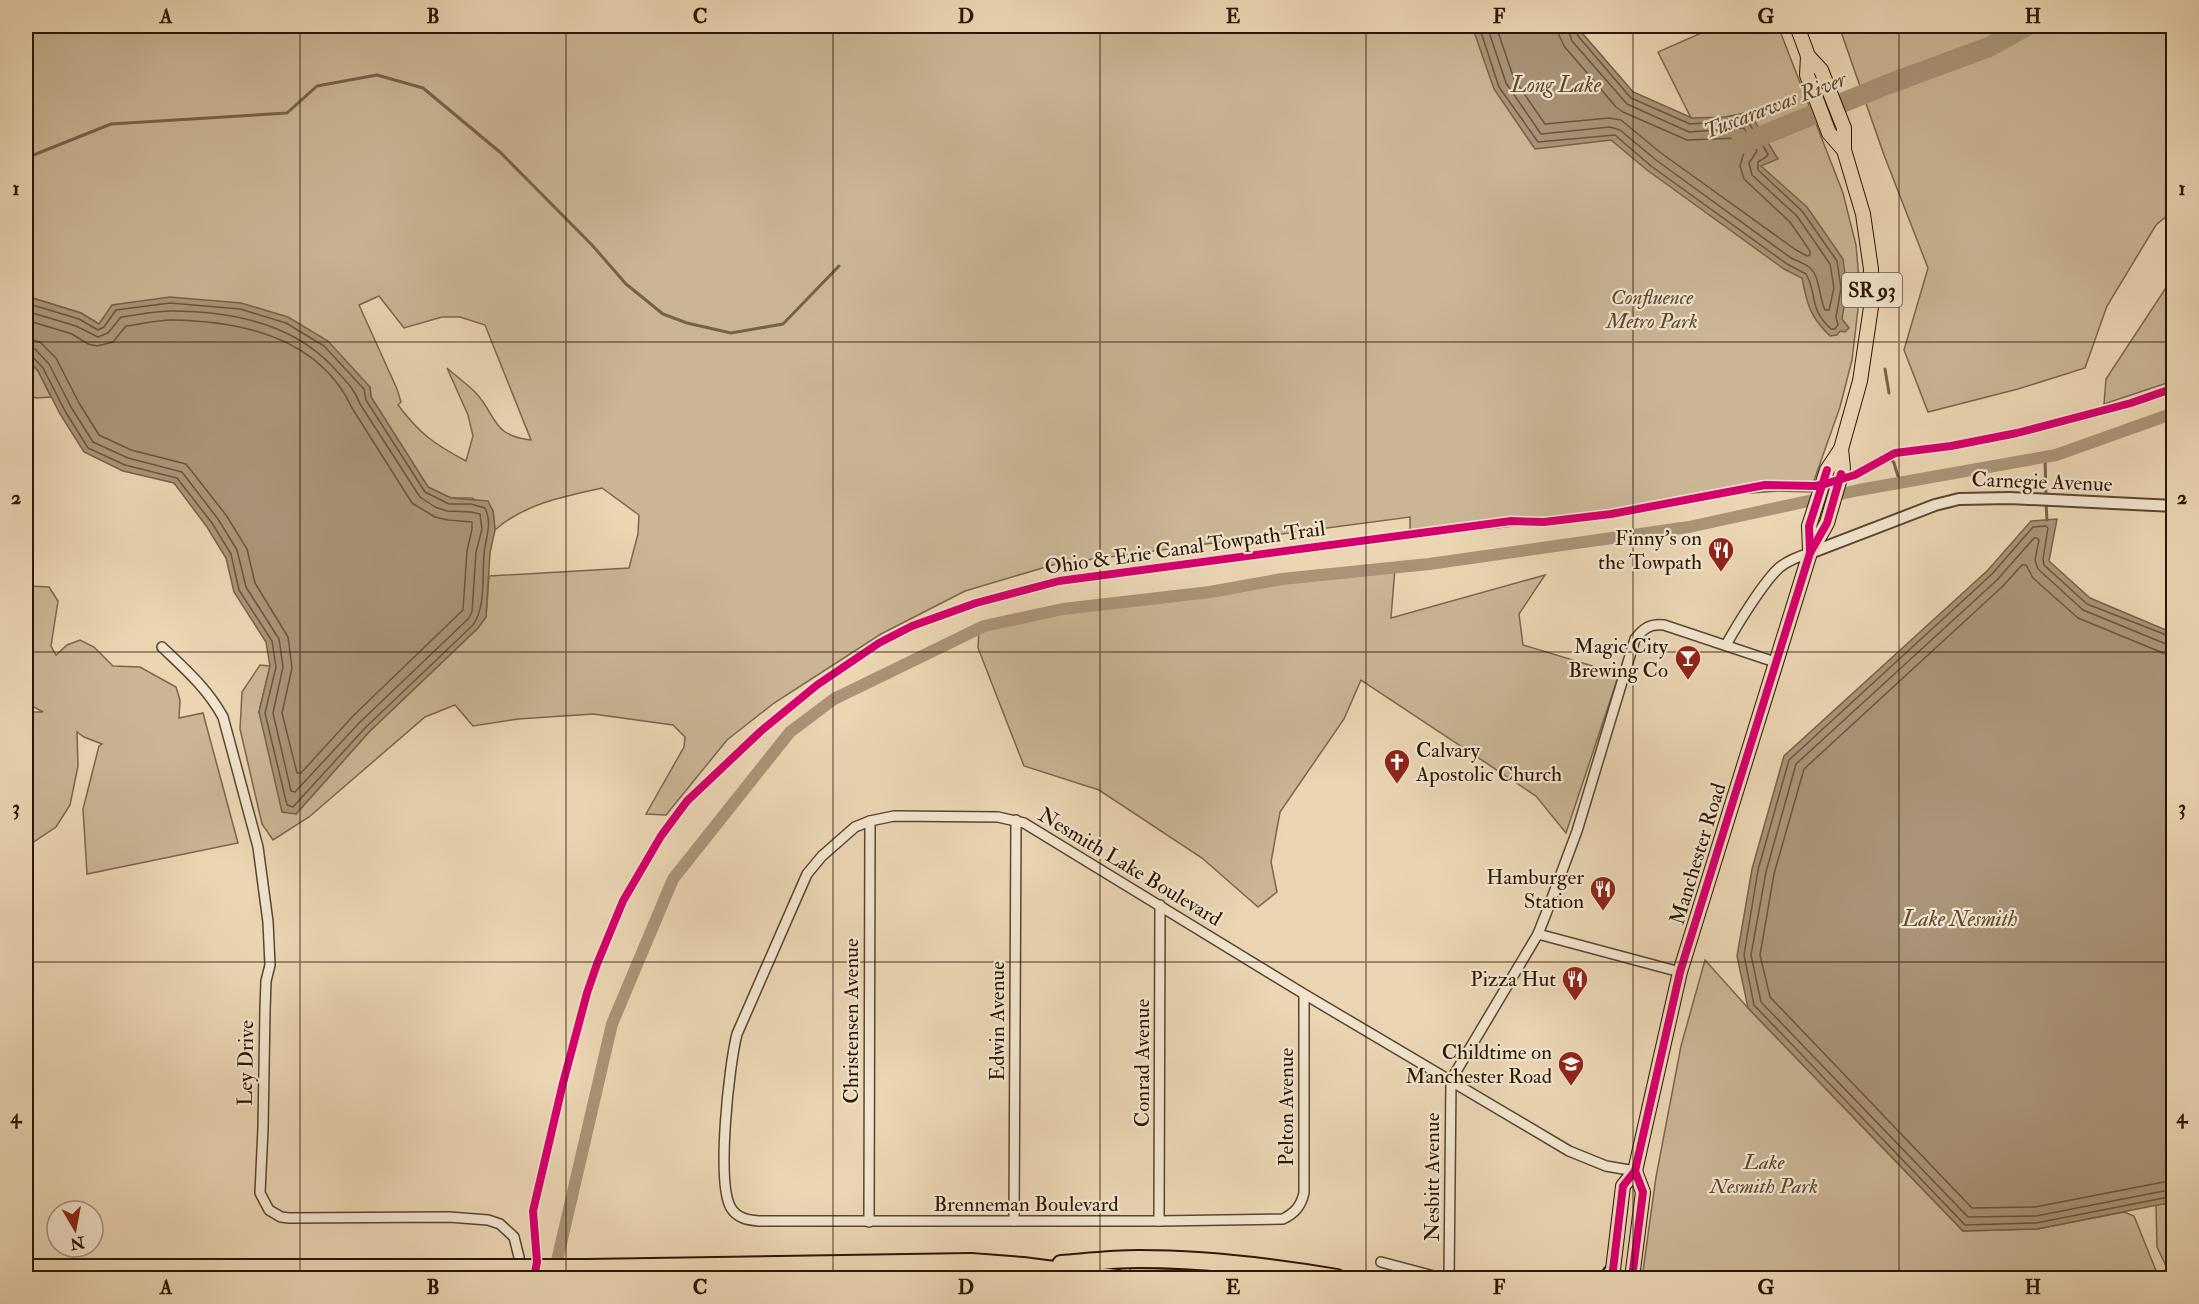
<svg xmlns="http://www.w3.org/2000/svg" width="2199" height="1304" viewBox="0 0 2199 1304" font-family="'IM FELL Double Pica',serif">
  <rect width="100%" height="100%" fill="#ebd5b3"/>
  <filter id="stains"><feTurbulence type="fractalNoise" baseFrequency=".00333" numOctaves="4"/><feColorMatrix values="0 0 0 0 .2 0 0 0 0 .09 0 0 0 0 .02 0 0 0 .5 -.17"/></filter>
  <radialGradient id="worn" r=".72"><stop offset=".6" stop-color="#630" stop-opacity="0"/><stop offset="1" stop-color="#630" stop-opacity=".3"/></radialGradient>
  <g fill="#cab595" stroke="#7a664c" stroke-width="1.5" fill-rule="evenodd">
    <path d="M26 26H1579L1582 33 1633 92 1691 118 1658 52 1717 26H1778L1843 193 1856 245 1859 279 1858 309 1852 360 1840 407 1810 492 1778 491 1713 496 1608 515 1410 538V517L1056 564 965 591 881 634 774 703 727 740 666 815 646 814 684 747 685 737 673 725 593 714 518 719 473 726 455 705 425 717 309 817 273 840 262 824 240 729 242 692 260 665 270 666 259 712 296 814 369 732 478 628 486 617 489 576 629 568 638 534 639 515 602 488C565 496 524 504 495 530L493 511 472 498H451L428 487 371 397 370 387 99 324 81 313 26 296ZM379 296 404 328 442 317H460L485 325 531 440C492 436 497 416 476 393 467 384 456 376 447 368L468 415 473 436 466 461C434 444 420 434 398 405L401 402 397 389 359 305Z"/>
    <path d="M1839 26H2173V211L2156 225 2107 306 2085 368 2018 389 1928 412 1904 350 1928 268 1884 155Z"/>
    <path d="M2173 277V381L2104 404 2106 379Z"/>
    <path d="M26 358 38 371 51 397 36 398 26 393Z"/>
    <path d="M1395 568 1391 618 1545 575 1519 614 1523 645 1619 674 1566 833 1536 796 1361 680 1344 719 1280 812 1271 862 1277 892 1258 907 1202 858 1099 790 1024 766 978 648 979 628 1063 609 1277 580Z"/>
    <path d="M30 586 49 587 58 601 51 646 56 655 67 645 80 640 94 647 113 666 140 667 176 687 180 700 179 718 203 713 238 843 87 874 83 809 99 746 102 744 84 737 77 732 78 766 70 805 56 827 26 847V712H43L32 706 26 695V602L31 598Z"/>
    <path d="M1705 960 1748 1008 1963 1231 2037 1229 2124 1212 2134 1216 2159 1278H1642L1656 1177 1681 1046Z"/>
    <path d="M2173 1202V1278H2170L2166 1266 2157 1247 2156 1205Z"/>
    <path d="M1130 1267 1250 1273 1286 1278H1170L1130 1271Z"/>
  </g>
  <g fill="#a99477" stroke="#766248" stroke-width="1.5">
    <path d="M1472 26H1579L1582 33 1633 92 1692 118 1725 117 1749 112 1778 159 1761 166 1807 207 1843 259 1847 289 1842 319 1849 328 1845 332 1840 331 1837 335 1830 336C1810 317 1807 304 1802 278L1784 269 1647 170 1611 140 1535 149 1494 89Z"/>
    <path d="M26 296 81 313 99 324 112 305 170 297 241 303 288 317 328 341 370 387 371 397 428 487 451 498 488 501 493 511 495 530 490 553 486 617 478 628 369 732 296 814 282 812 259 712 270 666 266 642 234 592 226 558 207 527 174 483 123 471 84 452 60 414 38 371 26 358Z"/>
    <path d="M2057 519 2049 561 2090 598 2173 633V1202L2037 1229 1963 1231 1748 1008 1737 956 1752 869 1784 756 1988 570 2031 521Z"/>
  </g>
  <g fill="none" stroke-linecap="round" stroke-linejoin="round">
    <g stroke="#6a563c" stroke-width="1.5">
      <path d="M1479 26 1499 87 1538 142 1615 135 1651 166 1787 264 1806 274C1818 295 1808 308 1831 329H1835L1838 325 1836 317 1841 288 1837 261 1802 211 1758 170V162L1766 157 1768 154 1747 120 1690 124 1631 98 1578 36 1574 26"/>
      <path d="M1487 26 1506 83 1541 134 1610 127 1620 130 1656 160 1791 258C1797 261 1804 263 1809 267 1820 275 1819 298 1825 310H1829L1834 288 1830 264 1797 216 1752 175 1749 163 1757 151 1744 128 1689 132 1627 104 1572 41 1567 26"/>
      <path d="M1496 26 1514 79 1545 124 1609 118 1621 120 1661 153 1796 250 1807 256 1810 255V251L1790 222 1744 179 1740 166 1745 149 1739 138 1687 140 1623 112 1616 107 1564 46 1559 35 1558 26"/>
      <path d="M26 303 79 319 98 330 104 327 116 310 170 303 240 309 286 323 324 346 364 389 366 400 425 492 449 504H471L485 508C493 525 485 538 484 555 482 577 486 606 473 625L365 728 293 807 287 805 265 713 276 667 272 641 239 590 231 554 212 523 177 478 125 465 88 448 65 411 43 368 32 356 26 355"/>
      <path d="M26 311 76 326 98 337 108 333 121 317C137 315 155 311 171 311 230 311 292 323 333 367 345 380 354 388 360 404L420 497 435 507 447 511 471 512 480 514 482 529 476 552 472 612 468 619 359 723 295 792 291 791 273 713 283 667 279 639 246 587 237 550 218 519 182 472 128 458 93 442 71 407 49 364 35 349 26 347"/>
      <path d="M26 320 72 334 88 344 97 346 113 342 126 326C141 324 157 320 172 320 243 321 320 339 352 408L412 503 435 517 448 520 472 522V529L467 551 463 610 353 716 301 773H297L282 713 292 668 288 637 255 583 247 549 226 515 186 464 131 450 99 435 79 403 56 358 40 342 26 338"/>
      <path d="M2174 638 2087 604 2044 565 2043 559 2048 528 2046 526 2033 527 1992 574 1789 760 1758 870 1744 955 1754 1005 1965 1225 2036 1223 2174 1196"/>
      <path d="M2174 645 2166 644 2083 610 2038 569 2035 560 2039 540 2037 538H2034L1997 580 1796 764 1766 872 1751 955 1761 1002 1968 1217 2036 1216 2174 1189"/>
      <path d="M2174 654 2163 653 2078 618 2033 578 2026 565H2022L2003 586 1804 769 1774 874 1760 955 1770 997 1972 1208 2035 1207 2174 1180"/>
    </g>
    <g stroke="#766248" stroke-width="3">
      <path d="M26 158 111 124 287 113 317 86 377 75 423 88 501 153 592 245 626 284 663 314 687 323 731 333 783 324 839 266"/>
      <path d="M1885 369 1889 393"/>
      <path d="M2045 457 2046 497"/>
      <path d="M1891 459 1894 463 1900 483"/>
      <path d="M2046 503 2047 520"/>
    </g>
    <path stroke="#a99477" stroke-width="12" d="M553 1278 612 1024 673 879 790 732 834 699 984 626 1063 609 1210 592 1282 579 1429 564 1689 527 1859 490 2056 455 2174 413"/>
    <path stroke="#a99477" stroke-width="20" d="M1739 145 1886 85 1989 47 2027 26"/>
    <g stroke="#5a462e" stroke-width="12">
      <g id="minor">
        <path d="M1726 645C1737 625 1764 581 1780 567 1789 560 1800 556 1810 553"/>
        <path d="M162 647C185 669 207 688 223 717L258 847 268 922 270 965 266 981 265 1010 263 1128 260 1193 269 1210 281 1217 289 1218 449 1217 488 1220 500 1224 514 1237 519 1257 516 1278"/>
        <path d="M1538 934 1680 972"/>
        <path d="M1304 994V1193C1301 1206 1295 1213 1283 1219L1159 1221H759C747 1220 737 1218 731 1208 716 1183 729 1065 737 1034L807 874 822 856 855 827 870 821 894 816 998 817 1024 823 1304 994 1569 1151 1606 1166 1635 1171"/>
        <path d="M1014 1221 1016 820"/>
        <path d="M1159 1221 1160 905"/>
        <path d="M869 1222 870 821"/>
        <path d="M1381 1262 1441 1278"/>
        <path d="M1449 1278 1451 1080 1538 934 1549 906 1577 831 1635 639C1643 629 1650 623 1664 625L1775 662"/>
      </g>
    </g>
    <g stroke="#5a462e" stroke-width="14">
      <path id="tertiary" d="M1810 553 1935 505 1959 499 2010 498 2174 506"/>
    </g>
    <g stroke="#2a1702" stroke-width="16">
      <g id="primary">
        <path d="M1797 26 1808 56 1821 70 1844 128V150L1863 214 1871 269V307L1860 381 1841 449 1827 470 1809 526 1810 551"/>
        <path d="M1808 56 1807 75 1829 133 1844 150"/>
        <path d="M1612 1278 1623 1186 1635 1171 1680 972 1810 553 1827 523 1843 468 1841 449"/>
        <path d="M1632 1278 1643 1192 1635 1171"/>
      </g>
    </g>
    <g stroke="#2a1702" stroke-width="20">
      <g id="motorway">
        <path d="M1061 1264C1087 1262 1113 1259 1139 1259 1206 1259 1272 1267 1337 1278"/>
        <path d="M26 1268H483"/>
        <path d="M587 1268 971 1262 1023 1266 1116 1278"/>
        <path d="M1609 1278 1612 1273"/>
      </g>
    </g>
    <use href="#minor" stroke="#f2e4ce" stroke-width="9"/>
    <use href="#tertiary" stroke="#f2e4ce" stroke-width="10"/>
    <use href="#primary" stroke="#ebd5b3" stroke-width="14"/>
    <use href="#motorway" stroke="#ebd5b3" stroke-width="16"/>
    <g stroke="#2a1702" stroke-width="20" stroke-linecap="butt">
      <path id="motorway-bridge" d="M483 1268H587"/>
    </g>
    <use href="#motorway-bridge" stroke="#ebd5b3" stroke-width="16"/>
    <g stroke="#f2e4ce" stroke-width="11">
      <g id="cycleway">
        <path d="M1810 552 1809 526 1827 470"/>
        <path d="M534 1278 537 1262 533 1211 563 1083 587 993 597 964 623 901 661 836 687 801 761 731 817 685 879 643 912 626 976 603 1059 581 1511 521 1544 522 1611 514 1765 485 1816 486 1828 483 1855 475 1895 453 1951 446 2017 433 2131 403 2174 388"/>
        <path d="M1612 1278 1623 1186 1635 1171 1680 972 1810 553 1827 523 1841 474"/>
        <path d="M1632 1278 1643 1192 1635 1171"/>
      </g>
    </g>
    <use href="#cycleway" stroke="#d6006c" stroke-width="8"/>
  </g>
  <path fill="none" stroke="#2a1702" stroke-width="1.5" stroke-opacity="0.55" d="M300 26V1278M566 26V1278M833 26V1278M1100 26V1278M1366 26V1278M1633 26V1278M1899 26V1278M26 342H2174M26 652H2174M26 962H2174"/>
  <defs>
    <g id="restaurant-pin" transform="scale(1.35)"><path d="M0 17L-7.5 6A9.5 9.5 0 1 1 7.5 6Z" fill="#8f2418" stroke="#f2e4ce"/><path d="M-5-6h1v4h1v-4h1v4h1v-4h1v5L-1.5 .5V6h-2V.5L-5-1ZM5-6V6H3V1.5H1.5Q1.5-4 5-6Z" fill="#fff"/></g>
    <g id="bar-pin" transform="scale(1.35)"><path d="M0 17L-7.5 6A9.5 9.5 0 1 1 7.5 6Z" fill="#8f2418" stroke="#f2e4ce"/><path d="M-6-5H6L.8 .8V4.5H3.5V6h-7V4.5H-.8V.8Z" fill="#fff"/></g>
    <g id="church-pin" transform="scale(1.35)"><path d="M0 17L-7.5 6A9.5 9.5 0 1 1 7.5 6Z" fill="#8f2418" stroke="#f2e4ce"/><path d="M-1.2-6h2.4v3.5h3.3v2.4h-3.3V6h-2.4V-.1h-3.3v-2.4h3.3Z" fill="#fff"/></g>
    <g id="school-pin" transform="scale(1.35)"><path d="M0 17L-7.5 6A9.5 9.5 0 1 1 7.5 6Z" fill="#8f2418" stroke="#f2e4ce"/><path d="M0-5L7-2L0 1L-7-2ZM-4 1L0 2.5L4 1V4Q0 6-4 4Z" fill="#fff"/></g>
  </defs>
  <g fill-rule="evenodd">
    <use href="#restaurant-pin" x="1721" y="550"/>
    <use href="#bar-pin" x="1688" y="658"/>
    <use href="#church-pin" x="1397" y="762"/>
    <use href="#restaurant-pin" x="1603" y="889"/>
    <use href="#restaurant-pin" x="1575" y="979"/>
    <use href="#school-pin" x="1571" y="1064"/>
  </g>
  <g text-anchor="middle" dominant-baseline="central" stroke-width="4.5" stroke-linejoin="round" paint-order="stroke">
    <rect fill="#f2e4ce" stroke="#66543f" stroke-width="1.5" x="1842" y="273" width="60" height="34" rx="4.5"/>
    <g font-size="20" font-weight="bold" fill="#2a1702">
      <text x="1872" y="290">SR 93</text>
    </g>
    <g font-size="21" font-style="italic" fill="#5a462e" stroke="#f2e4ce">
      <text x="1652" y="297">Confluence<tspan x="1652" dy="24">Metro Park</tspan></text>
      <text x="1764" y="1162">Lake<tspan x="1764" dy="24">Nesmith Park</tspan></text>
    </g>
    <g font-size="21" fill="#2a1702" stroke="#f2e4ce">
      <text transform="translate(2042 482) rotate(2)">Carnegie Avenue</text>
      <text transform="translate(1185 548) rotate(-8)">Ohio &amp; Erie Canal Towpath Trail</text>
      <text transform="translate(1698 854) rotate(-73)">Manchester Road</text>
      <text transform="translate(1130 867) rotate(31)">Nesmith Lake Boulevard</text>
      <text transform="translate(851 1021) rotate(-90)">Christensen Avenue</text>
      <text transform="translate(997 1021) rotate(-90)">Edwin Avenue</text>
      <text transform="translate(246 1063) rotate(-89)">Ley Drive</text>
      <text transform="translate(1142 1063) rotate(-90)">Conrad Avenue</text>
      <text transform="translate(1286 1107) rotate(-90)">Pelton Avenue</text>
      <text transform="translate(1432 1177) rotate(-90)">Nesbitt Avenue</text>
      <text x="1026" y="1204">Brenneman Boulevard</text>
    </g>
    <g font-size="21" fill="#2a1702" stroke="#f2e4ce" text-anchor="end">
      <text x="1702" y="538">Finny's on<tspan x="1702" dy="24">the Towpath</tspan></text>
      <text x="1668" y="646">Magic City<tspan x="1668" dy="24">Brewing Co</tspan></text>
      <text x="1416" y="750" text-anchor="start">Calvary<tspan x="1416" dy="24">Apostolic Church</tspan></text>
      <text x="1584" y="877">Hamburger<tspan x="1584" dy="24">Station</tspan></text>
      <text x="1556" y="979">Pizza Hut</text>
      <text x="1552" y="1052">Childtime on<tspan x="1552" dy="24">Manchester Road</tspan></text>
    </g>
    <g font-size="22" font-style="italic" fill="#5d4931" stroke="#f2e4ce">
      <text x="1556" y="85">Long Lake</text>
      <text transform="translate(1775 105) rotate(-21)">Tuscarawas River</text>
      <text x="1960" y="919">Lake Nesmith</text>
    </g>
  </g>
  <rect width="2199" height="1304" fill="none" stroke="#ebd5b3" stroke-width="66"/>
  <g transform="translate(75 1229) rotate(170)"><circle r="28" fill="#f2e4ce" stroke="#a2927c" stroke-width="1.5"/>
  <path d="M0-4.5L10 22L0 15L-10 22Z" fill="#8f2418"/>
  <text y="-9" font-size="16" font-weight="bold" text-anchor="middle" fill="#2a1702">N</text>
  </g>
  <rect x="33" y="33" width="2133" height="1238" fill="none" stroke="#2a1702" stroke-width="2"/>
  <g font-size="20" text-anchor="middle" font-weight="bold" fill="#2a1702">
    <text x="166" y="23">A</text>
    <text x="433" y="23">B</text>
    <text x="700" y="23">C</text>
    <text x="966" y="23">D</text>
    <text x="1233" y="23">E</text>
    <text x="1499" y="23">F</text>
    <text x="1766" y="23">G</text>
    <text x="2033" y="23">H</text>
    <text x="16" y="195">1</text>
    <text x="2182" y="195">1</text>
    <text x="16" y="504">2</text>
    <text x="2182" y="504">2</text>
    <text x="16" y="814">3</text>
    <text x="2182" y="814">3</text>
    <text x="16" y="1123">4</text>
    <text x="2182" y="1123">4</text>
    <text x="166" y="1294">A</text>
    <text x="433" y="1294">B</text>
    <text x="700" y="1294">C</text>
    <text x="966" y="1294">D</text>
    <text x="1233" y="1294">E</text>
    <text x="1499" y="1294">F</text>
    <text x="1766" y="1294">G</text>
    <text x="2033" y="1294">H</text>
  </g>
  <rect width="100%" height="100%" filter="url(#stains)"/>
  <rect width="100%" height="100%" fill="url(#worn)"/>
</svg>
